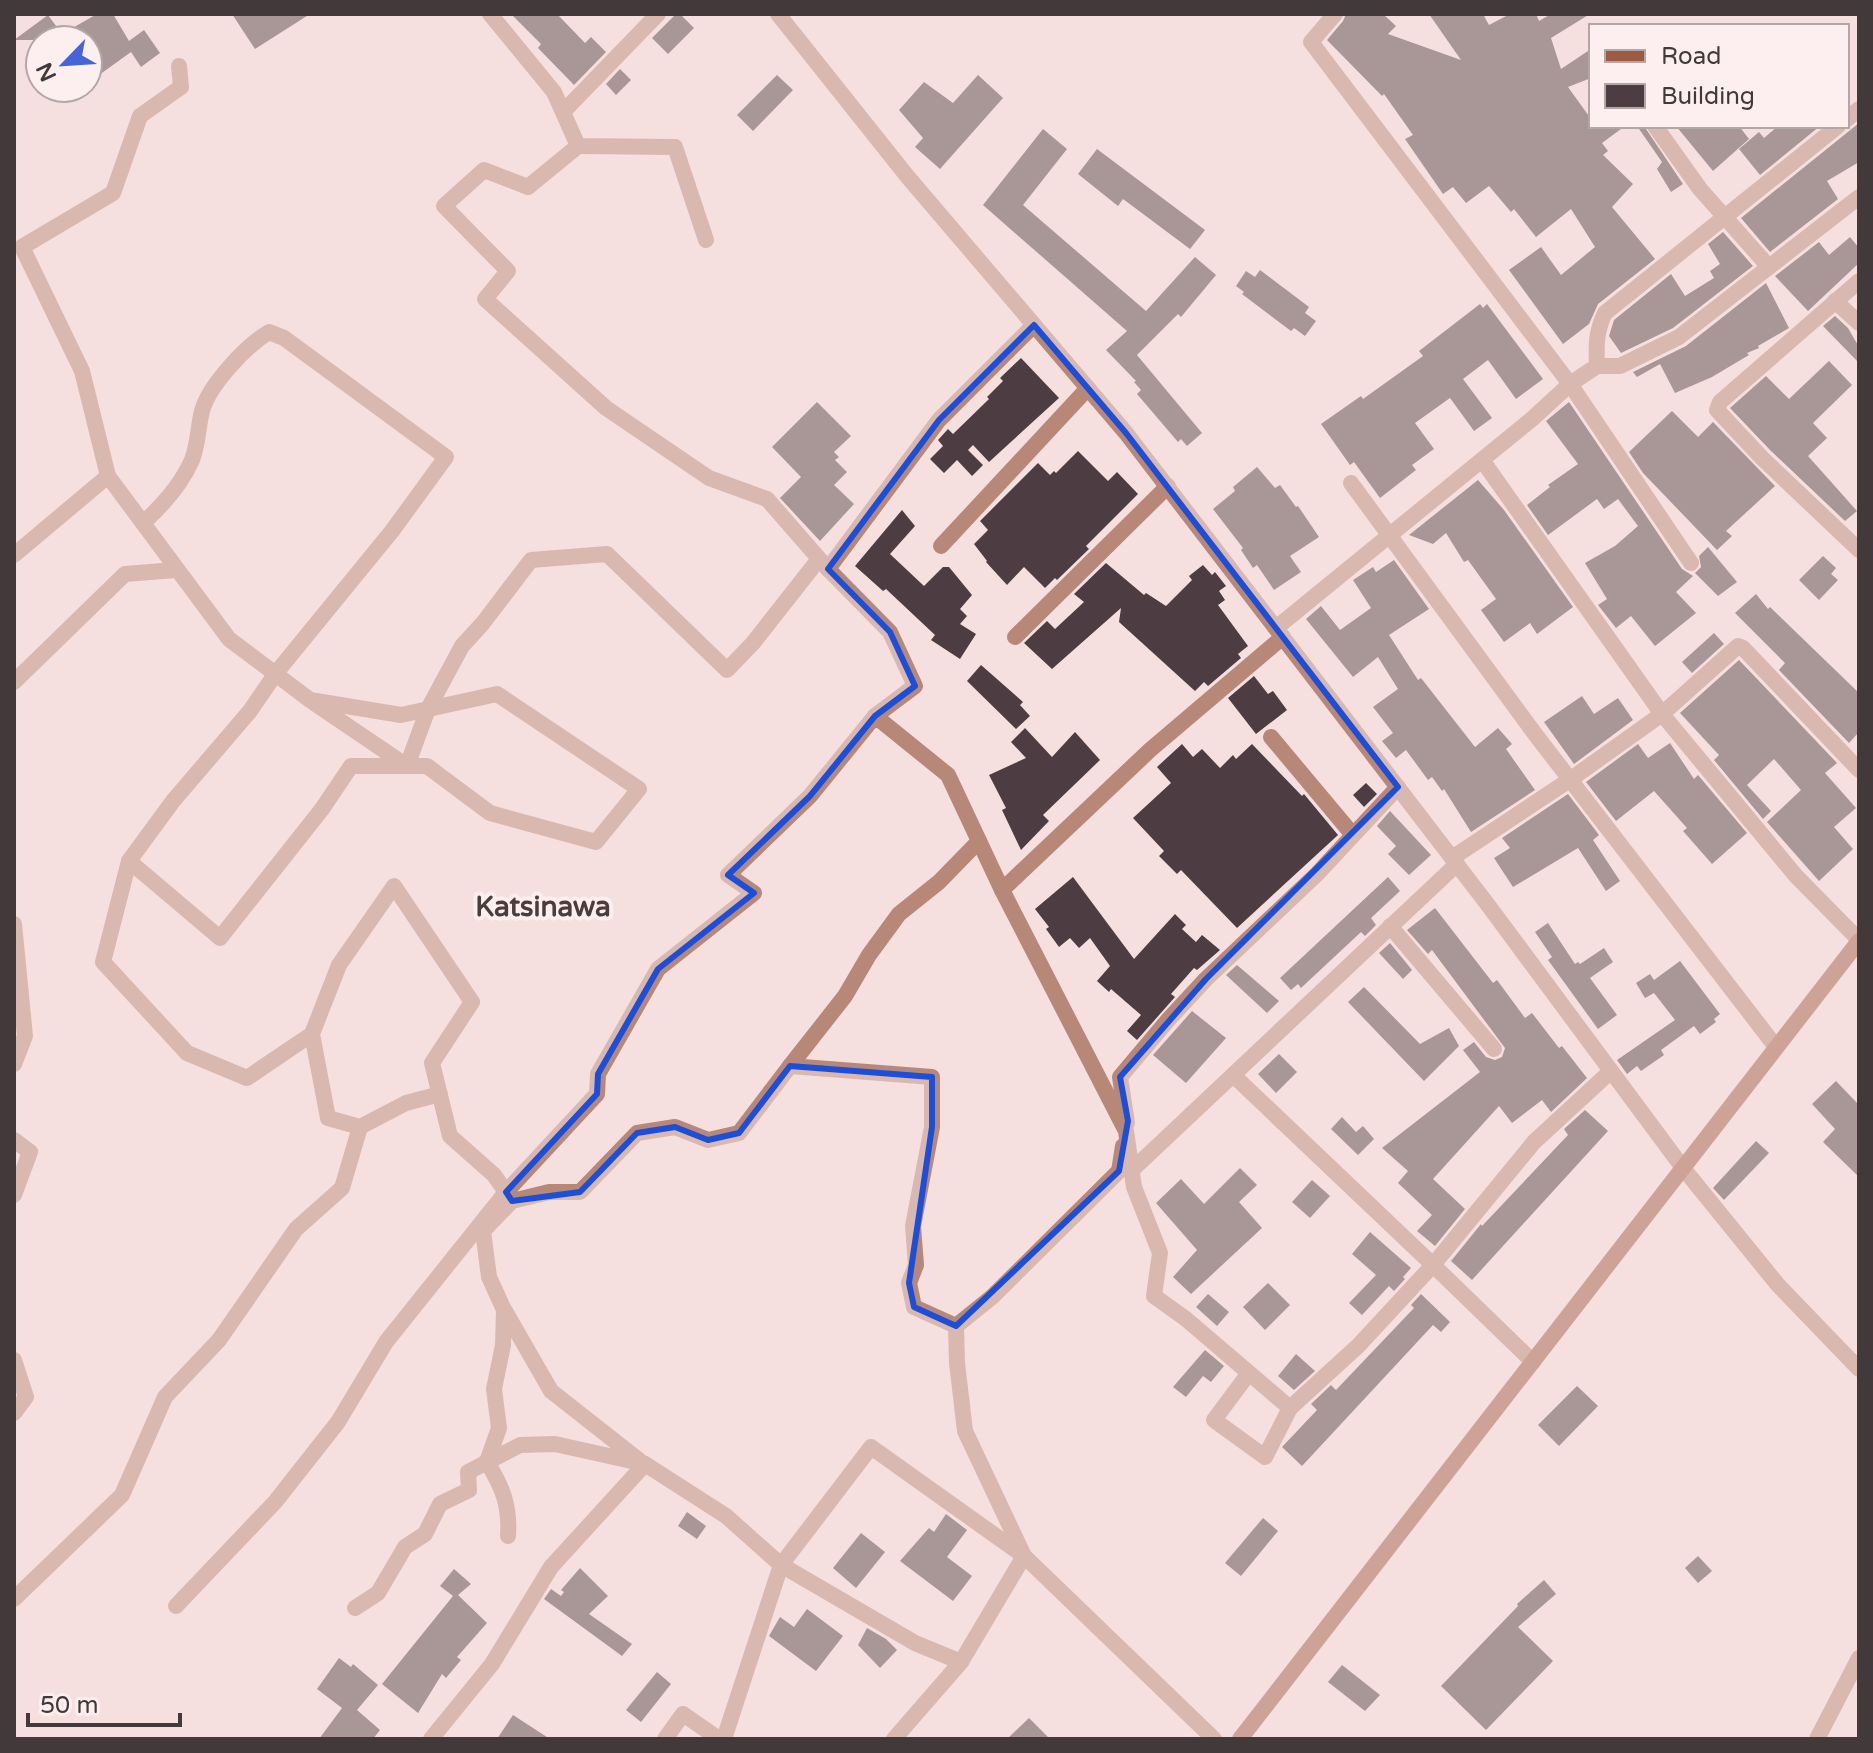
<svg xmlns="http://www.w3.org/2000/svg" width="1873" height="1753" viewBox="0 0 1873 1753" font-family="'Varela Round',sans-serif">
  <rect width="100%" height="100%" fill="#f6e0df"/>
  <g fill="#4d3c42">
    <path d="M97 14H113L129 41 144 30 160 53 141 67 131 52 99 75 88 59V40H14L48 15 62 34Z"/>
    <path d="M232 14H310L255 49Z"/>
    <path d="M511 14H557L585 43 591 37 606 52 574 85 538 48 541 44Z"/>
    <path d="M676 14H680L694 28 668 54 652 38Z"/>
    <path d="M1346 14H1383L1396 26 1388 34 1461 60 1429 14H1483L1489 25 1510 14H1536L1539 21 1551 14H1590L1551 38 1561 69 1591 49V78L1568 87 1591 119V126H1625L1602 143 1608 151 1603 155 1633 184 1612 207 1655 259 1598 304 1589 324 1563 344 1509 270 1541 247 1561 275 1595 247 1571 209 1536 237 1514 209 1511 212 1489 186 1466 203 1453 187 1443 194 1405 139 1413 135 1384 94 1382 96 1327 40 1343 21Z"/>
    <path d="M620 69 631 80 616 95 606 84Z"/>
    <path d="M777 75 793 90 753 131 737 115Z"/>
    <path d="M978 75 1003 98 940 169 915 147 923 138 899 110 924 82 953 103Z"/>
    <path d="M1859 123V162L1827 181 1838 199 1770 252 1741 218Z"/>
    <path d="M1637 126H1644L1683 184 1671 192 1657 169 1662 162Z"/>
    <path d="M1676 126H1739L1749 139 1713 171Z"/>
    <path d="M1778 126H1820L1760 175 1739 149 1759 132 1764 138Z"/>
    <path d="M1043 129 1067 149 1023 205 1146 311 1195 257 1216 275 1181 317 1178 314 1137 355 1202 433 1187 446 1181 439 1178 442 1137 394 1141 390 1134 382 1136 381 1106 350 1127 331 983 205Z"/>
    <path d="M1097 149 1205 230 1190 249 1123 199 1118 206 1078 174Z"/>
    <path d="M1723 232 1753 266 1673 328 1621 353 1609 336 1614 320 1671 274 1685 296 1714 278 1710 271 1720 264 1708 244Z"/>
    <path d="M1850 237 1859 248V263L1808 311 1775 276 1819 242 1829 255Z"/>
    <path d="M1260 270 1309 307 1305 313 1316 321 1305 336 1294 328 1291 331 1242 294 1244 292 1236 286 1246 271 1255 277Z"/>
    <path d="M1766 283 1789 328 1758 346 1759 348 1747 353 1749 355 1712 377 1675 393 1660 364 1637 377 1633 372 1686 346Z"/>
    <path d="M1480 304 1483 308 1487 304 1543 379 1516 399 1488 360 1463 379 1492 418 1474 431 1450 398 1415 423 1434 449 1412 465 1416 470 1380 498 1354 462 1350 465 1321 424 1361 396 1363 399 1423 356 1419 351Z"/>
    <path d="M1835 316 1848 328 1859 347V363L1823 326Z"/>
    <path d="M1021 358 1059 398 989 462 973 445 968 450 983 465 972 476 957 460 944 473 930 459 943 446 938 440 948 429 953 434 989 399 987 397 1003 381 1000 378Z"/>
    <path d="M1829 361 1852 385 1813 423 1827 438 1808 456 1857 511 1845 521 1770 450 1730 408 1766 376 1789 399Z"/>
    <path d="M817 402 851 436 834 452 839 457 835 460 847 472 834 485 854 504 820 541 780 498 801 477 772 447Z"/>
    <path d="M1569 402 1682 569 1693 576 1676 592 1696 613 1655 646 1631 616 1616 628 1598 605 1607 599 1585 563 1615 546 1638 526 1618 499 1604 509 1597 499 1548 535 1527 505 1550 487 1548 485 1578 464 1546 421Z"/>
    <path d="M1672 411 1698 437 1713 422 1775 486 1726 531 1732 536 1717 550 1643 473 1629 452Z"/>
    <path d="M1078 451 1108 481 1117 472 1138 494 1086 546 1089 549 1057 580 1055 578 1045 588 1024 567 1007 585 986 562 987 561 974 544 988 530 980 521 1038 463 1050 475 1054 471 1056 473Z"/>
    <path d="M1257 467 1275 488 1280 485 1296 507 1298 506 1319 537 1290 556 1301 572 1274 590 1257 565 1253 568 1241 550 1243 548 1213 509 1235 491 1233 487Z"/>
    <path d="M1478 480 1504 510 1573 607 1537 634 1530 623 1504 642 1481 610 1496 599 1468 560 1464 562 1446 533 1433 544 1409 535Z"/>
    <path d="M902 510 915 526 890 554 924 586 943 567H949L972 595 960 609 967 616 960 624 976 634 960 659 931 640 935 635 886 589 883 591 855 566Z"/>
    <path d="M1708 547 1737 582 1718 596 1695 573 1701 567 1699 556Z"/>
    <path d="M1823 556 1836 568 1831 574 1838 580 1819 600 1799 580Z"/>
    <path d="M1394 560 1429 609 1389 635 1418 680 1421 678 1475 747 1498 728 1512 744 1506 749 1535 790 1471 832 1444 789 1442 791 1432 777 1428 780 1406 750 1396 758 1382 741 1393 733 1373 707 1398 689 1378 657 1353 677 1306 619 1321 606 1340 630 1371 608 1353 580 1373 567 1376 572Z"/>
    <path d="M1106 563 1144 595 1146 593 1166 606 1192 580 1189 576 1203 565 1212 575 1215 572 1226 586 1219 591 1225 600 1218 605 1248 646 1238 654 1241 658 1208 686 1204 682 1195 691 1119 622 1121 608 1052 669 1024 643 1047 621 1055 629 1084 602 1074 594Z"/>
    <path d="M1756 594 1768 609 1770 607 1859 693V732L1849 743 1779 670 1785 663 1735 613Z"/>
    <path d="M1714 633 1724 644 1692 673 1682 662Z"/>
    <path d="M1739 660 1837 763 1825 773 1856 808 1834 827 1853 849 1819 881 1767 822 1801 790 1774 759 1747 785 1771 811 1763 819 1714 760 1719 755 1680 713Z"/>
    <path d="M981 665 1023 702 1020 705 1030 716 1016 729 967 681Z"/>
    <path d="M1254 676 1268 694 1273 691 1287 710 1256 734 1228 698Z"/>
    <path d="M1582 696 1594 714 1618 698 1633 720 1574 764 1544 722Z"/>
    <path d="M1025 728 1052 757 1075 732 1100 760 1043 815 1049 821 1021 850 1002 810 1006 808 989 775 1026 758 1011 742Z"/>
    <path d="M1670 743 1694 779 1698 775 1747 833 1712 864 1683 831 1687 828 1654 791 1616 821 1586 782 1638 744 1648 758Z"/>
    <path d="M1182 744 1193 757 1202 749 1220 768 1233 755 1236 759 1252 744 1302 796 1304 794 1338 835 1237 928 1181 870 1177 874 1159 856 1164 851 1133 818 1171 783 1157 767Z"/>
    <path d="M1366 783 1377 794 1364 807 1353 795Z"/>
    <path d="M1568 794 1599 835 1593 840 1620 881 1606 891 1578 848 1513 887 1494 858 1510 848 1502 838Z"/>
    <path d="M1390 811 1431 855 1409 875 1388 854 1396 846 1377 826Z"/>
    <path d="M1073 877 1134 959 1175 914 1186 925 1182 929 1196 942 1202 935 1220 950 1197 970 1194 968 1171 994 1175 997 1137 1040 1127 1031 1141 1015 1111 989 1109 992 1097 981 1110 966 1090 938 1079 948 1070 938 1059 947 1046 929 1049 927 1035 909Z"/>
    <path d="M1388 877 1400 891 1371 918 1376 925 1365 936 1361 932 1301 988 1298 984 1291 990 1280 978Z"/>
    <path d="M1435 908 1493 983 1497 980 1525 1018 1532 1013 1559 1048 1562 1046 1587 1078 1551 1112 1542 1100 1512 1123 1499 1106 1433 1179 1465 1209 1435 1246 1417 1231 1432 1215 1398 1183 1408 1171 1382 1148 1480 1072 1463 1050 1474 1042 1486 1057 1495 1060 1502 1057 1505 1048 1432 950 1428 954 1407 930Z"/>
    <path d="M1548 923 1575 964 1578 962 1580 964 1604 948 1613 962 1590 978 1617 1015 1598 1029 1548 960 1552 957 1535 932Z"/>
    <path d="M1390 943 1412 970 1403 979 1379 953Z"/>
    <path d="M1680 961 1720 1014 1714 1019 1716 1022 1700 1034 1694 1026 1661 1050 1664 1055 1641 1071 1637 1066 1627 1074 1617 1060 1675 1020 1654 993 1645 998 1636 983 1650 974 1654 980Z"/>
    <path d="M1237 965 1279 1001 1267 1013 1226 975Z"/>
    <path d="M1364 987 1420 1044 1449 1028 1459 1046 1424 1081 1348 1002Z"/>
    <path d="M1192 1011 1226 1038 1186 1083 1153 1055Z"/>
    <path d="M1279 1054 1297 1072 1276 1093 1258 1074Z"/>
    <path d="M1836 1081 1859 1105V1177L1823 1142 1835 1129 1812 1104Z"/>
    <path d="M1585 1110 1608 1131 1472 1280 1451 1261 1481 1224 1482 1226 1568 1135 1564 1129Z"/>
    <path d="M1342 1117 1356 1132 1363 1126 1374 1139 1358 1155 1331 1129Z"/>
    <path d="M1756 1141 1769 1153 1724 1200 1713 1188Z"/>
    <path d="M1240 1168 1257 1185 1239 1202 1262 1228 1191 1294 1173 1277 1197 1250 1156 1203 1181 1179 1204 1204Z"/>
    <path d="M1312 1180 1330 1196 1310 1218 1292 1202Z"/>
    <path d="M1370 1232 1411 1268 1403 1277 1405 1279 1394 1291 1389 1286 1362 1315 1349 1303 1376 1275 1352 1254Z"/>
    <path d="M1268 1283 1290 1305 1265 1330 1243 1307Z"/>
    <path d="M1208 1294 1229 1312 1217 1326 1196 1307Z"/>
    <path d="M1421 1294 1450 1322 1441 1332 1433 1325 1302 1466 1282 1447 1317 1410 1311 1404 1331 1385 1336 1390 1414 1308 1411 1305Z"/>
    <path d="M1205 1350 1224 1366 1211 1382 1203 1376 1186 1397 1173 1387Z"/>
    <path d="M1296 1354 1315 1371 1294 1390 1278 1376Z"/>
    <path d="M1577 1386 1598 1406 1559 1446 1538 1425Z"/>
    <path d="M687 1512 706 1526 697 1539 678 1526Z"/>
    <path d="M946 1514 967 1530 947 1557 972 1576 953 1601 900 1561 929 1528 934 1532Z"/>
    <path d="M1263 1518 1278 1531 1241 1576 1225 1563Z"/>
    <path d="M861 1533 885 1552 856 1588 833 1568Z"/>
    <path d="M1698 1556 1712 1571 1698 1583 1685 1568Z"/>
    <path d="M580 1568 608 1596 589 1614 632 1644 622 1656 544 1599 551 1589 561 1596 564 1592 561 1590Z"/>
    <path d="M454 1569 471 1584 458 1595 487 1623 457 1657 461 1660 446 1678 442 1674 418 1713 382 1684 453 1596 440 1586Z"/>
    <path d="M1544 1580 1556 1594 1518 1627 1553 1661 1486 1730 1441 1686 1518 1606 1517 1604Z"/>
    <path d="M807 1609 843 1636 816 1671 769 1636 780 1617 794 1627Z"/>
    <path d="M867 1628 886 1639 897 1650 880 1668 858 1645Z"/>
    <path d="M339 1658 351 1667 353 1664 378 1685 357 1710 380 1730 373 1739H319L342 1708 317 1689Z"/>
    <path d="M1342 1665 1380 1695 1365 1711 1328 1682Z"/>
    <path d="M657 1672 671 1684 641 1722 626 1710Z"/>
    <path d="M513 1715 550 1739H497Z"/>
    <path d="M1029 1718 1050 1739H1007Z"/>
  </g>
  <g fill="none" stroke-linecap="round" stroke-linejoin="round">
    <g stroke="#b78878" stroke-width="16">
      <path d="M490 14 554 92 578 146 675 147 706 240"/>
      <path d="M1335 14 1311 42 1570 384 1691 563"/>
      <path d="M563 112 658 14"/>
      <path d="M1847 119 1859 109"/>
      <path d="M1655 126 1700 189 1769 267"/>
      <path d="M578 146 528 187 484 170 444 206 508 271 485 299 606 408 709 478 767 499 828 569 890 632 915 686 875 716"/>
      <path d="M1859 281 1720 402 1717 410 1762 458 1859 550"/>
      <path d="M1835 301 1859 323"/>
      <path d="M1597 366C1596 346 1596 331 1605 313L1838 126"/>
      <path d="M1482 460 1662 714 1796 876 1859 940"/>
      <path d="M1351 483 1535 734 1776 1047"/>
      <path d="M143 523C163 505 181 485 192 460 198 445 198 427 202 411 209 385 246 346 269 332L284 338 446 457 392 531 276 673 250 711 173 801 129 861 103 962 187 1053 247 1078 312 1034"/>
      <path d="M941 546 1088 388"/>
      <path d="M14 555 108 476"/>
      <path d="M828 569 939 420 1034 325"/>
      <path d="M1276 628 1532 419 1570 384 1597 366H1620L1679 337 1859 197"/>
      <path d="M1015 637 1168 486"/>
      <path d="M14 682 125 574 176 570"/>
      <path d="M314 703 407 766 428 709 462 646 483 623 531 560 607 554 727 670 753 643 819 559"/>
      <path d="M1271 737 1353 835"/>
      <path d="M979 841 1002 890 1150 750 1283 637"/>
      <path d="M1452 858 1571 779 1662 714 1738 646 1743 648 1859 770"/>
      <path d="M129 861 220 938 322 809 351 766H427L490 813 596 842 639 789 497 694 401 715 310 700 229 639 108 476 82 371 22 247 113 193 140 116 181 87 179 66"/>
      <path d="M1002 890 1126 1131 1134 1187 1160 1253 1154 1296 1186 1319 1290 1408 1265 1457 1214 1420 1249 1373"/>
      <path d="M14 924 25 1036 14 1064"/>
      <path d="M1390 926 1494 1049"/>
      <path d="M1233 1075 1433 1265 1534 1142 1611 1071"/>
      <path d="M440 1094 406 1103 360 1127 328 1118 312 1034 339 965 394 886 472 1002 432 1063 450 1136 494 1175 512 1201"/>
      <path d="M1127 1123 1120 1077 1168 1020 1206 979 1317 874 1398 787"/>
      <path d="M14 1140 30 1152 14 1195"/>
      <path d="M1683 1168 1778 1285 1859 1369"/>
      <path d="M1132 1170 1457 864"/>
      <path d="M505 1311 551 1391 640 1461"/>
      <path d="M956 1326 992 1297 1119 1171 1123 1146"/>
      <path d="M14 1360 26 1397 14 1413"/>
      <path d="M1290 1408 1358 1346 1433 1265 1533 1362"/>
      <path d="M508 1536C510 1506 503 1488 487 1462L499 1428 494 1389 503 1345 504 1310 489 1277 483 1231 512 1201 549 1192H580L637 1133 675 1127 708 1140 739 1133 790 1066"/>
      <path d="M14 1599 122 1495 165 1397 219 1340 296 1229 342 1188 360 1127"/>
      <path d="M176 1606 275 1502 338 1422 386 1342 506 1192 597 1094 598 1074 658 969 754 893 728 875 810 796 875 716 948 775 979 841 939 882 899 914 869 955 845 996 790 1066 932 1077V1127L913 1226 916 1265 909 1283 914 1307 956 1326"/>
      <path d="M355 1608 378 1593 405 1547 425 1534 440 1504 469 1490 468 1472 520 1445 555 1444 645 1464"/>
      <path d="M961 1662 1024 1556 1214 1739"/>
      <path d="M431 1739 492 1664 551 1567 645 1464 726 1516 781 1565 724 1739"/>
      <path d="M665 1739 683 1714 719 1739"/>
      <path d="M894 1739 961 1662 915 1643 781 1565 871 1447 1024 1556 965 1431 957 1363 956 1326"/>
      <path d="M1817 1739 1859 1658"/>
    </g>
    <path stroke="#b78878" stroke-width="16" d="M778 14 907 176 1126 433 1488 905 1683 1168"/>
    <path stroke="#9c5a43" stroke-width="16" d="M1240 1739 1859 941"/>
  </g>
  <path d="M0 0H1873V1753H0ZM1034 325 1126 433 1398 787 1206 979 1120 1077 1128 1121 1119 1171 956 1326 914 1307 909 1283 932 1127V1077L790 1066 739 1133 708 1140 675 1127 637 1133 580 1192 512 1201 506 1192 597 1094 598 1074 658 969 754 893 728 875 810 796 875 716 915 686 890 632 828 569 939 420Z" fill="#f6e0df" fill-opacity=".55" fill-rule="evenodd"/>
  <path fill="none" stroke="#1d4ed8" stroke-width="6" stroke-linejoin="round" d="M1034 325 1126 433 1398 787 1206 979 1120 1077 1128 1121 1119 1171 956 1326 914 1307 909 1283 932 1127V1077L790 1066 739 1133 708 1140 675 1127 637 1133 580 1192 512 1201 506 1192 597 1094 598 1074 658 969 754 893 728 875 810 796 875 716 915 686 890 632 828 569 939 420Z"/>
  <g text-anchor="middle" dominant-baseline="central" stroke-width="8" stroke-linejoin="round" paint-order="stroke">
    <g font-size="28" font-weight="bold" fill="#4d3c3c" stroke="#fdefef">
      <text x="543" y="907">Katsinawa</text>
    </g>
  </g>
  <rect width="1873" height="1753" fill="none" stroke="#423a3a" stroke-width="32"/>
  <rect x="1589" y="24" width="260" height="104" fill="#fdefef" stroke="#b2a7a7" stroke-width="2"/>
  <rect x="1605" y="50" width="40" height="12" fill="#9c5a43" stroke="#b2a7a7" stroke-width="2"/>
  <text x="1661" y="64" font-size="24" fill="#423a3a">Road</text>
  <rect x="1605" y="84" width="40" height="24" fill="#4d3c42" stroke="#b2a7a7" stroke-width="2"/>
  <text x="1661" y="104" font-size="24" fill="#423a3a">Building</text>
  <g transform="translate(64 64) rotate(245)"><circle r="38" fill="#fdefef" stroke="#b2a7a7" stroke-width="2"/>
  <path d="M0-6L14 30L0 20L-14 30Z" fill="#4664d7"/>
  <text y="-12" font-size="22" font-weight="bold" text-anchor="middle" fill="#423a3a">N</text>
  </g>
  <path d="M28 1713v12h152v-12" fill="none" stroke="#423a3a" stroke-width="4"/>
  <text x="40" y="1713" font-size="24" fill="#423a3a" stroke="#fdefef" stroke-width="6" paint-order="stroke">50 m</text>
</svg>
